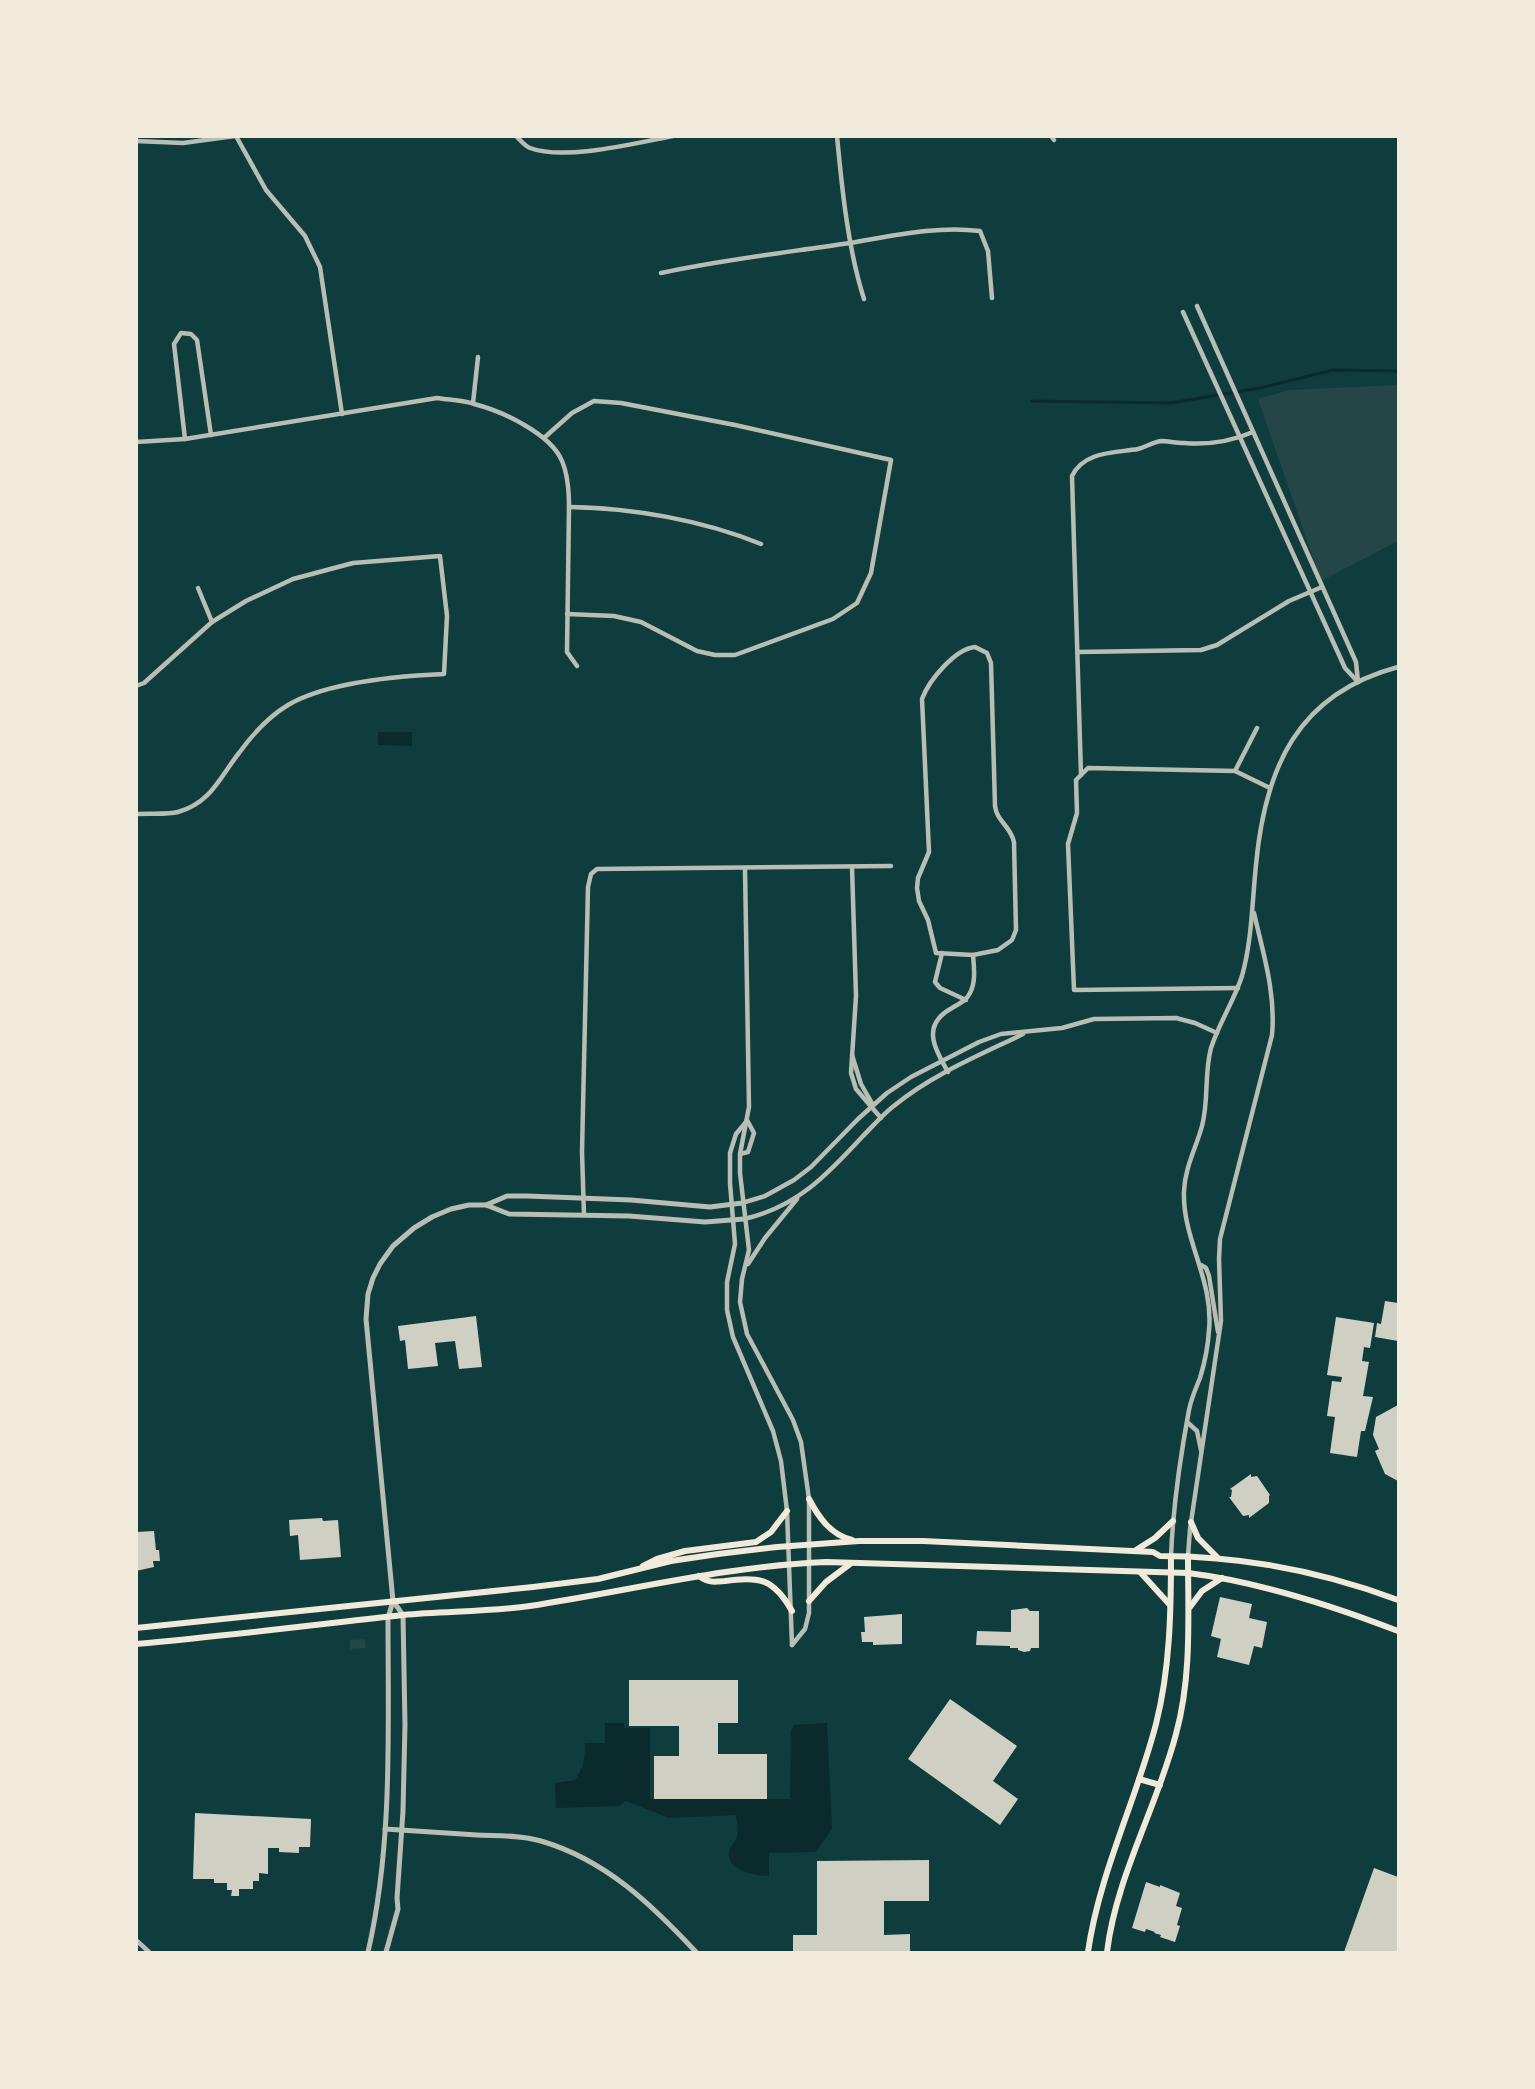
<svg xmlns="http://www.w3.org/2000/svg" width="1535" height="2089" viewBox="0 0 1535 2089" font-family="Bitter,serif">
  <rect width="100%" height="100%" fill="#0f3d3e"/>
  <g fill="#244646">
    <path d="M1398 385V541L1321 581 1258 399 1289 390Z"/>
    <path d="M365 1639 366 1648 350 1649V1640Z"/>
  </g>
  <g fill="#0a2a2b">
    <path d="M378 732H412V746L378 745Z"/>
    <path d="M605 1723H624V1728H650V1799H790L791 1731 794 1725 827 1723 832 1829 816 1852 769 1853V1876C756 1876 726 1871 729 1852 730 1847 734 1843 736 1839 739 1833 737 1822 736 1815L669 1818 626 1801 618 1806 556 1808 555 1783 575 1780C584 1768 585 1758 585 1743H605Z"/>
  </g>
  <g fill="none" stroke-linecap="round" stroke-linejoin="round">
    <path stroke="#0a2a2b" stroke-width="3" d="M1032 401 1171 403 1260 388 1333 370 1398 371"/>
  </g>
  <g fill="#cfcfc3">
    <path d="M1385 1301 1398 1303V1341L1375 1337 1377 1323 1381 1324Z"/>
    <path d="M476 1316 482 1367 459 1369 455 1341 435 1343 438 1366 408 1369 405 1340 400 1341 398 1326Z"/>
    <path d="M1336 1317 1374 1323 1370 1348 1364 1347 1362 1361 1369 1362 1363 1396 1373 1397 1365 1431H1361L1357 1457 1330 1453 1335 1417 1327 1416 1332 1381 1341 1382 1342 1377 1327 1375Z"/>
    <path d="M1398 1405V1481L1385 1474 1375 1451 1379 1449 1373 1435 1376 1417Z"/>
    <path d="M1251 1474V1477L1257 1476 1270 1495 1269 1496V1503L1249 1518V1515L1243 1516 1229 1497H1231L1232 1490 1230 1489Z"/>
    <path d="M322 1518 323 1521 338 1520 341 1557 300 1560 298 1535 290 1536 289 1520Z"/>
    <path d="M154 1531 156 1550H159L160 1561H153L154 1567 136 1571V1532Z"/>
    <path d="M1220 1597 1252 1604 1249 1618 1267 1622 1262 1648 1254 1646 1249 1665 1217 1657 1221 1639 1211 1636Z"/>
    <path d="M1027 1608 1030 1611H1039V1648H1031L1030 1651 1024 1652 1018 1650V1648H1010V1646L976 1645 977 1631 1011 1632V1610Z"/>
    <path d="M902 1614V1644L873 1645V1642H862L861 1632H865L864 1617Z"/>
    <path d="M629 1680H738V1723H718V1754H767V1799H654V1756H679V1726H629Z"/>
    <path d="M950 1699 1017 1746 993 1781 1018 1799 1000 1825 908 1759Z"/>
    <path d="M195 1813 311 1819 310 1847H299V1853L279 1852V1848H268V1874L259 1873V1881H253V1889H239V1896H231L232 1890H227V1883H214V1879H193Z"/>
    <path d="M929 1860V1901H884V1935L910 1934V1952H793V1935H817V1861Z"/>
    <path d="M1374 1868 1398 1877V1952H1344Z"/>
    <path d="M1146 1882 1160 1887V1885L1180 1893 1176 1906 1182 1908 1177 1925 1180 1926 1175 1942 1160 1937 1161 1935 1154 1933 1155 1932 1146 1929 1145 1932 1132 1928Z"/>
  </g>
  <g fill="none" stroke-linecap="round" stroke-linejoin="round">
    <g stroke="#b8beb3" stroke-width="4.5">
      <path d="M236 136 266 190 305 236 320 267 342 414"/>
      <path d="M516 136C520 140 525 146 530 148 565 161 636 143 673 136"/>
      <path d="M837 136C842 189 848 249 864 299"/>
      <path d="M1051 136 1054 140"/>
      <path d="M136 141 183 143 235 136"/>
      <path d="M661 273C721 260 782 253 843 244 888 237 935 225 980 231L988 251 992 298"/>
      <path d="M1197 306 1356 662 1358 682"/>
      <path d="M1183 312 1345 668 1358 682"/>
      <path d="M473 403 478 357"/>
      <path d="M545 437 572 413 594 401 621 403 735 425 891 460 871 573 857 603 833 619 735 655H715L697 651 641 622 614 616 567 614"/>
      <path d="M185 439 174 344 181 333 191 334 197 340 211 435"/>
      <path d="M136 442 185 439 437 398C449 400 463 400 474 404 502 411 551 434 562 461 568 475 569 492 569 507L567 652 577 666"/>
      <path d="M569 507C633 508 702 520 761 544"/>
      <path d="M198 588 212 622"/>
      <path d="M975 647 987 653 991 663 995 806C997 822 1010 825 1014 842L1016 930 1012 940 998 950 973 955 936 953 928 920 919 901 917 888 918 878 929 852 922 699C929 680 955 649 975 647Z"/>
      <path d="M1079 652 1201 650 1217 645 1289 601 1322 587"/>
      <path d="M136 686 144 683 212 622 246 601 293 579 353 563 440 556 447 616 444 674C399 676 327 682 288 705 268 717 252 735 239 753 220 777 211 803 178 812 166 815 149 813 136 814"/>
      <path d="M1235 771 1257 728"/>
      <path d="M1081 775 1072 476C1084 451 1115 453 1138 449 1146 447 1153 442 1161 441 1168 441 1176 443 1184 443 1208 445 1232 441 1253 432"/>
      <path d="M852 867 856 996 851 1073 856 1089 881 1118"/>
      <path d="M745 869 749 1107 740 1154V1173L749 1250 742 1279 740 1302 747 1334 793 1420 801 1442 809 1499V1613L805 1629 792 1645"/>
      <path d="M942 953 935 982 940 988 966 1000"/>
      <path d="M1238 988 1074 990 1068 844 1077 813 1076 780 1088 768 1235 771 1270 788"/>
      <path d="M852 1055 861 1084 873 1105"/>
      <path d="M948 1072C934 1047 921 1025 952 1008 960 1003 966 1001 970 993 976 981 974 968 973 955"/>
      <path d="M746 1122 736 1134 730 1153V1183L735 1244 727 1282V1310L733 1337 773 1431 781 1461 787 1511 792 1645"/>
      <path d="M740 1154 748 1152 754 1133 747 1120"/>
      <path d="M742 1203 765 1196 794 1180 811 1167 858 1119 887 1093 911 1077 979 1042 1001 1034 1062 1028 1094 1019 1176 1018 1195 1023 1217 1033"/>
      <path d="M584 1215 582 1152 588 887 591 874 597 869 891 866"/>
      <path d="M744 1219C797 1207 827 1175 862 1137 873 1126 883 1114 895 1105 933 1074 980 1055 1023 1034"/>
      <path d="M748 1264 765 1238 797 1199"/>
      <path d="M1201 1265 1206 1268 1209 1276 1218 1332"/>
      <path d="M1187 1422 1197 1431 1201 1450"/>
      <path d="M1171 1556C1173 1507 1180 1458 1189 1410 1191 1399 1196 1388 1200 1378 1205 1362 1208 1346 1209 1330 1214 1280 1182 1239 1184 1191 1185 1167 1196 1148 1202 1126 1209 1100 1204 1074 1211 1048 1219 1023 1234 1001 1242 976 1252 940 1252 903 1256 865 1265 768 1297 694 1398 667"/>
      <path d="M1188 1556 1190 1529 1221 1321 1219 1259 1220 1239 1272 1035C1276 993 1263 953 1254 913"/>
      <path d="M136 1940 149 1952"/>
    </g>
    <g stroke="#b8beb3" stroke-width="5">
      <path d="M486 1205 509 1214 629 1216 705 1222 744 1219"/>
      <path d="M385 1829C416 1831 446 1833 477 1835 498 1836 521 1835 541 1841 606 1860 652 1905 696 1952"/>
      <path d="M368 1952C393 1844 388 1729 388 1618L393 1601 366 1319 368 1294 373 1278 380 1264 393 1246 414 1228 432 1217 451 1209 469 1205H486L507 1196H527L631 1200 710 1207 742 1203"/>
      <path d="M386 1952 398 1909 397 1898 403 1811 405 1725 403 1615 393 1601"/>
    </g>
    <g stroke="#f1e9da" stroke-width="6">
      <path d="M809 1499C819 1518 831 1535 852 1540"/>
      <path d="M1191 1522 1198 1538 1217 1557"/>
      <path d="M1136 1550 1155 1538 1173 1521"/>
      <path d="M643 1566 657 1559 685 1551 756 1542 771 1532 787 1511"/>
      <path d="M1141 1573 1170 1605"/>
      <path d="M699 1576C709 1583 713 1582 725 1581 760 1576 774 1579 792 1611"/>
      <path d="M809 1601 826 1582 850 1564"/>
      <path d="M1190 1607 1202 1591 1222 1578"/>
      <path d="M136 1628 533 1587 598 1579 671 1561 718 1554 777 1547 859 1541H923L1153 1552 1160 1556C1243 1556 1321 1571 1398 1600"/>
      <path d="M136 1644C226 1636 314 1625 403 1615 445 1611 488 1612 530 1606 629 1591 726 1566 826 1562L1188 1573C1260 1582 1331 1605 1398 1631"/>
      <path d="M1139 1779 1160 1785"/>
      <path d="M1088 1952C1099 1874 1136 1801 1156 1724 1170 1669 1171 1612 1171 1556"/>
      <path d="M1107 1952C1116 1877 1157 1807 1176 1734 1192 1676 1188 1615 1188 1556"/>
    </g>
  </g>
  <rect width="1535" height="2089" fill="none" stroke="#f1e9da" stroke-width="276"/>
</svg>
